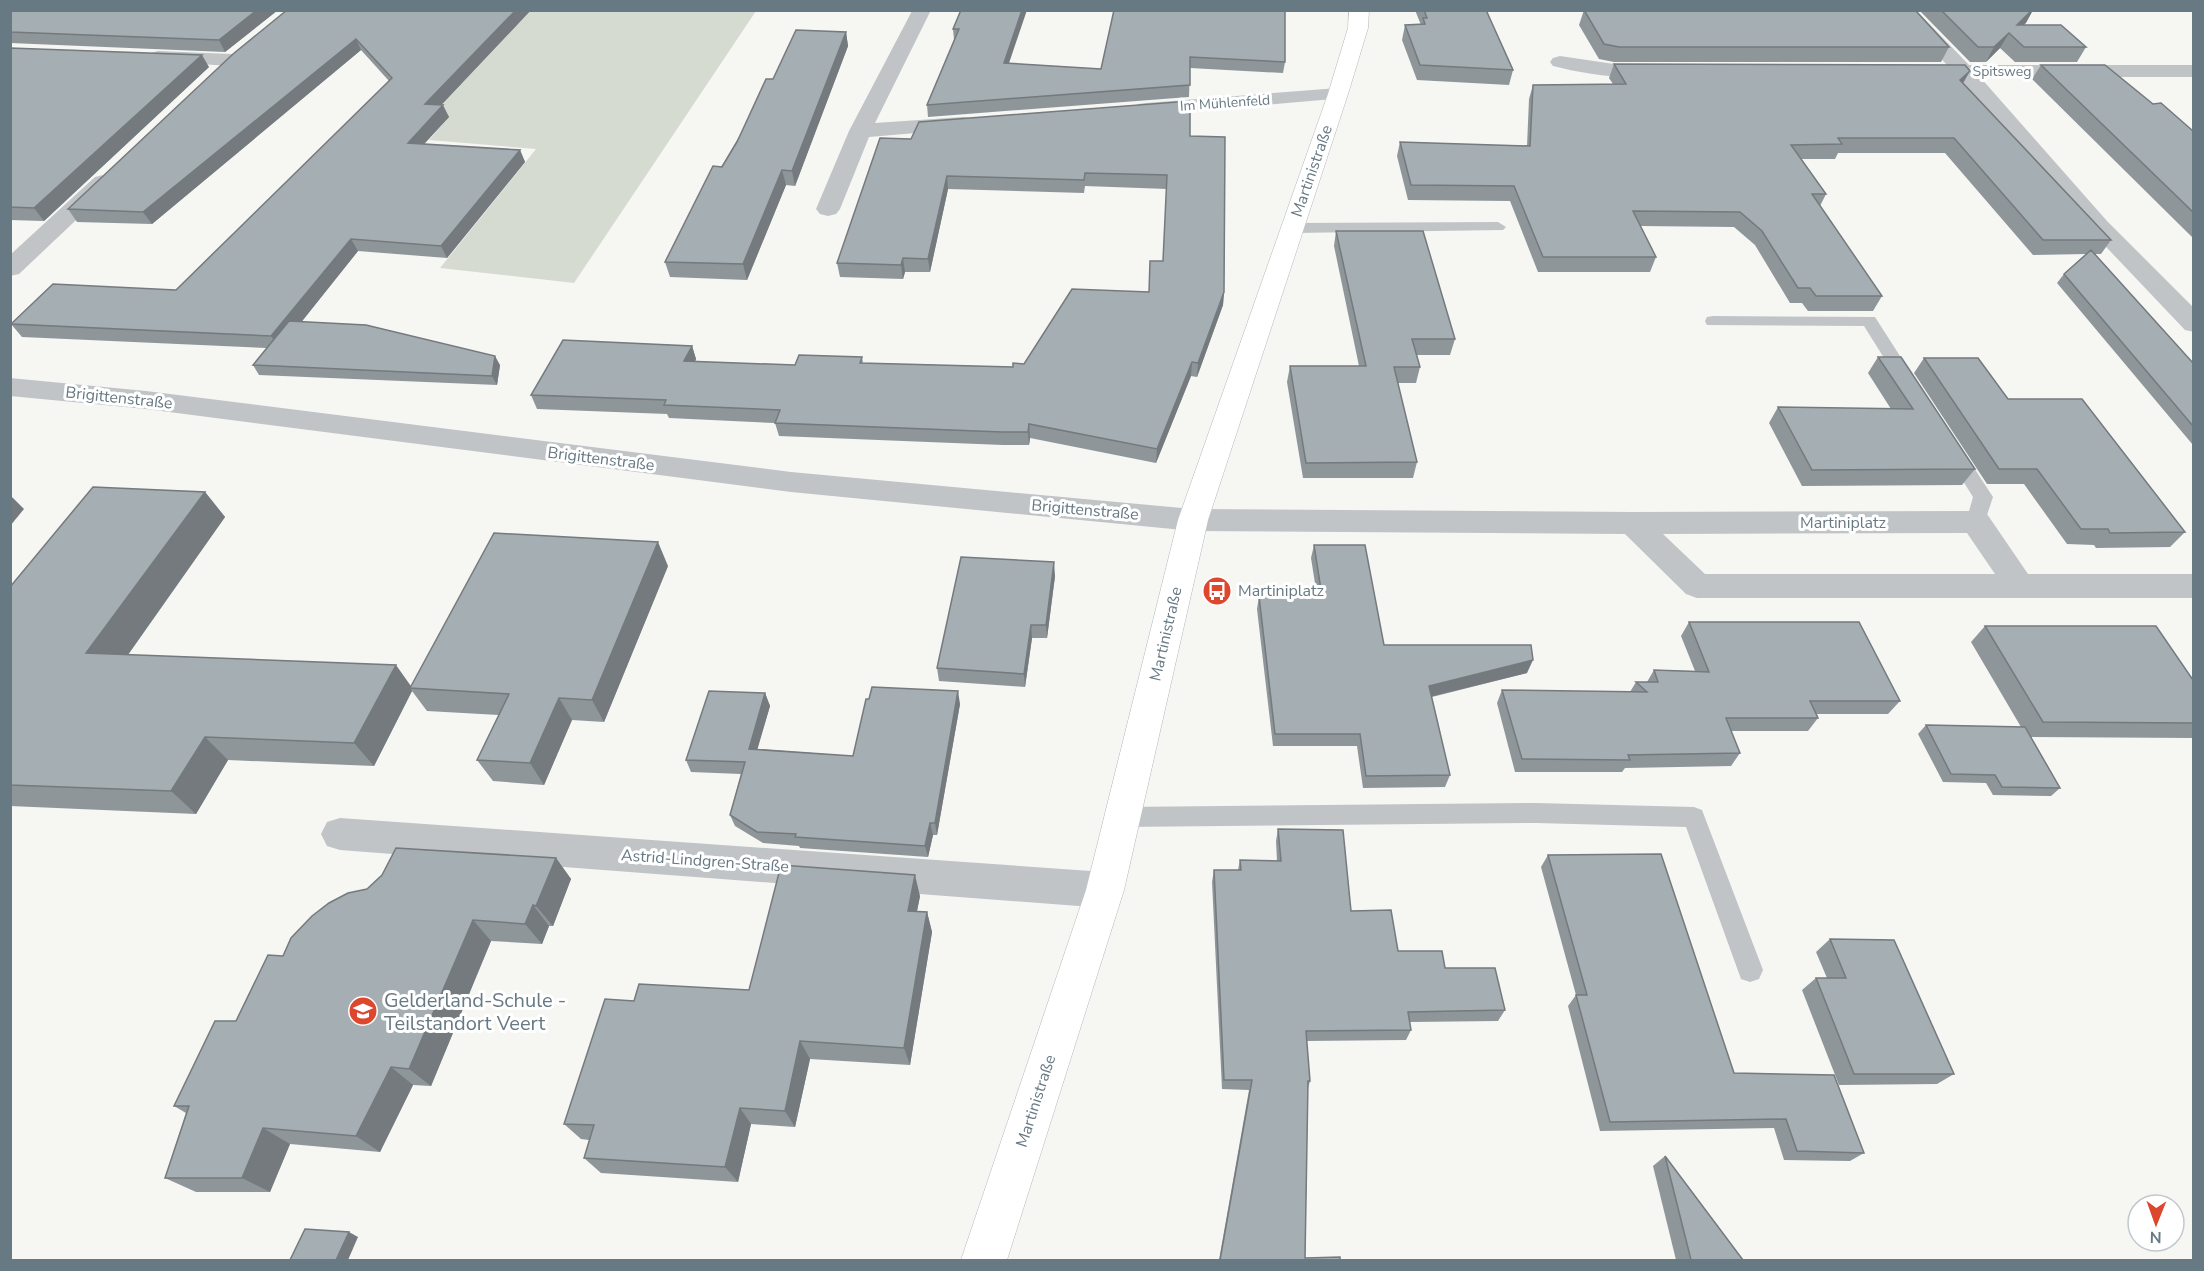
<svg xmlns="http://www.w3.org/2000/svg" width="2204" height="1271" viewBox="0 0 2204 1271" font-family="'Nunito Sans',sans-serif">
  <rect width="100%" height="100%" fill="#f6f6f3"/>
  <path fill="#d6dbd2" d="M326 10 756 11 574 283 440 268 536 149 429 140 449 117 431 116 497 46Z"/>
  <g fill="none" stroke-linecap="round" stroke-linejoin="round">
    <g stroke="#b2b8bc" stroke-width="1">
      <path id="secondary" d="M1349 10H1369L1368 28 1348 94 1208 520 1124 890 1007 1260H961L1086 890 1178 520 1328 94 1348 28Z"/>
    </g>
    <g fill="#c0c4c7" fill-rule="evenodd">
      <path d="M1498 222 1506 227 1503 230 1293 233 1285 228 1293 223Z"/>
      <path d="M1713 316 1875 317 1916 381 1913 385H1901L1864 326 1707 325 1705 321 1707 317Z"/>
      <path d="M1954 446 1961 448 1993 497 1983 527 1976 529 1969 527 1966 522 1973 497 1945 452 1947 448Z"/>
      <path d="M1536 803 1694 807 1702 810 1763 970 1759 979 1750 982 1741 979 1686 827 1536 823 1123 827 1115 824 1111 817 1115 810 1123 807Z"/>
    </g>
    <g fill="#c0c4c7" fill-rule="evenodd">
      <path d="M931 10 875 123 963 117 971 118 974 123 971 128 963 129 869 137 840 209 836 214 828 216 820 214 816 209 849 131 912 11Z"/>
      <path d="M1896 10H1916L1969 65H2194V77H1980L2107 221 2194 308V332L2185 330 2091 231 1958 77 1917 75 1914 71 1917 67 1947 65Z"/>
      <path d="M158 51 231 54 238 56 241 60 238 64 231 66 151 61 148 57 151 53Z"/>
      <path d="M1560 56 1614 64 1664 66 1667 70 1664 74C1633 82 1584 74 1553 66L1550 62 1553 58Z"/>
      <path d="M1338 88 1345 90 1348 94 1345 98 1146 115 1138 114 1135 109 1138 104 1146 103Z"/>
      <path d="M103 175 111 177 114 182 111 187 19 274 10 276V255L95 177Z"/>
      <path d="M10 378 146 391 791 472 1193 509 1633 512 1976 511 1987 514 2028 574H2194V598H1697L1686 594 1625 534 1193 531 791 492 146 409 10 396ZM1967 533 1995 574H1705L1663 534Z"/>
      <path d="M340 818 1105 872 1119 878 1124 890 1119 902 1105 908 340 850 327 846 321 834 327 822Z"/>
    </g>
    <use href="#secondary" fill="#fff" fill-rule="evenodd"/>
  </g>
  <g fill="#8e969a">
    <path d="M10 10H278L225 52 10 43Z"/>
    <path d="M531 10 441 105 449 117 424 144 520 150 525 162 447 258 358 251 301 322 500 365 497 385 259 375 253 365 267 348 22 337 11 324 176 290 389 81 361 50 152 224 77 222 68 209 233 54Z"/>
    <path d="M961 10 1009 63 1101 69 1114 10 1285 62 1283 73 1190 68 1189 97 928 117 927 105 954 40 953 29Z"/>
    <path d="M1415 10H1486L1513 70 1509 85 1417 80 1402 40 1405 25H1421Z"/>
    <path d="M1584 10 1949 47 1941 62H1614L1599 59 1579 25Z"/>
    <path d="M1919 10H2033L2024 25 2086 47 2077 62H2015L2000 48 1986 62H1970Z"/>
    <path d="M846 32 848 46 795 186 786 185 747 280 670 277 665 262 773 79Z"/>
    <path d="M10 48 209 67 44 221 10 220Z"/>
    <path d="M1614 64 1963 83 2111 240 2101 254H2095L2193 363V445L2057 283 2064 274 2086 254 2033 255 1945 153H1838L1835 159H1801L1826 194 1820 206 1882 296 1873 311H1808L1802 303H1790L1755 245 1734 227 1640 226 1656 257 1650 272H1538L1510 201 1408 200 1397 156 1400 142 1527 146 1529 99 1533 85 1613 84 1609 78Z"/>
    <path d="M2041 65 2153 104 2193 131V238L2032 79Z"/>
    <path d="M1190 136 1224 292 1223 305 1197 377 1191 376 1156 463 1030 438 1029 445H1003L779 436 775 423 669 418 667 414 537 409 531 395 692 346 696 359 695 362 795 365 862 357 863 363 1013 367 1024 364 1149 292 1163 261 1167 189 1085 186 1084 193 948 189 930 272H905L903 279 840 277 837 263 911 139Z"/>
    <path d="M1336 231 1455 339 1450 355H1416L1420 367 1416 383H1397L1417 462 1413 478H1303L1287 382 1290 366H1359L1334 246Z"/>
    <path d="M1878 357 1975 469 1962 485 1802 486 1769 423 1778 407 1891 409 1868 373Z"/>
    <path d="M1924 358 2008 399 2185 532 2170 547 2096 548 2094 545 2067 544 2024 484H1987L1914 373Z"/>
    <path d="M205 492 225 517 128 655 411 686 668 566 604 722 572 720 544 785 493 781 477 760 499 715 427 711 412 691 374 766 228 760 196 814 10 806V587Z"/>
    <path d="M1314 545 1384 645 1527 673 1432 697 1450 775 1445 787 1363 788 1357 746H1273L1257 609 1259 596H1317L1311 558Z"/>
    <path d="M1055 576 1047 638H1032L1025 687 939 681 937 668Z"/>
    <path d="M1689 622 1900 701 1888 714H1817L1818 718 1808 731H1731L1740 753 1731 766 1625 768 1622 772H1515L1497 703 1502 690 1630 692 1636 682H1647L1654 670 1695 671 1681 636Z"/>
    <path d="M1985 626 2193 680V738L2031 737 2060 788 2051 796 1993 795 1986 783 1943 782 1918 734 1926 725 2021 727 1971 642Z"/>
    <path d="M765 693 770 706 757 749 853 756 960 704 937 835H933L928 857 800 848 799 846 763 843 735 826 730 815 741 774 691 772 686 760Z"/>
    <path d="M1278 829 1351 911 1398 951 1445 968 1505 1010 1498 1021 1410 1022 1411 1030 1406 1040 1306 1041 1310 1081 1308 1088 1305 1258 1340 1260H1219L1249 1090 1222 1089 1212 882 1214 870H1238L1240 860 1277 861 1276 841Z"/>
    <path d="M1548 855 1734 1073 1864 1153 1850 1161 1784 1160 1774 1128 1600 1131 1568 1006 1576 995 1541 867Z"/>
    <path d="M556 858 571 879 553 926H549L542 944 491 941 431 1086 413 1085 380 1152 290 1144 270 1192H196L165 1178 186 1113 174 1106 283 956Z"/>
    <path d="M920 896 917 911 927 912 932 932 910 1065 810 1059 795 1127 751 1124 738 1182 601 1173 584 1158 589 1140 581 1139 564 1124 634 1001 749 990Z"/>
    <path d="M1830 939 1954 1074 1937 1084 1839 1085 1802 990 1816 978H1827L1816 952Z"/>
    <path d="M1665 1156 1743 1260H1676L1653 1166Z"/>
  </g>
  <g fill="#747a7d">
    <path d="M257 10H278L225 52 219 40Z"/>
    <path d="M516 10H531L431 116 425 104Z"/>
    <path d="M1022 10H1027L1005 75 1004 63Z"/>
    <path d="M2032 10H2033L2026 23 2012 36 2017 25Z"/>
    <path d="M846 32 848 46 795 186 792 171Z"/>
    <path d="M2009 33 2000 48 1986 62 1994 47Z"/>
    <path d="M356 39 361 50 152 224 143 212Z"/>
    <path d="M202 55 209 67 44 221 34 208Z"/>
    <path d="M1970 71 1962 85 1960 80Z"/>
    <path d="M443 105 449 117 414 155 408 143Z"/>
    <path d="M520 150 525 162 447 258 441 246Z"/>
    <path d="M782 170 786 185 747 280 743 264Z"/>
    <path d="M947 176 948 189 930 272 928 259Z"/>
    <path d="M351 239 358 251 280 349 271 336Z"/>
    <path d="M903 258 905 272 903 279 901 265Z"/>
    <path d="M1224 292 1223 305 1197 377 1198 363Z"/>
    <path d="M692 346 696 359 689 375 684 361Z"/>
    <path d="M495 356 500 365 497 385 492 376Z"/>
    <path d="M1192 362 1191 376 1156 463 1157 449Z"/>
    <path d="M1029 424 1030 438 1029 445 1028 432Z"/>
    <path d="M205 492 225 517 112 677 86 653Z"/>
    <path d="M10 495 24 509 10 526Z"/>
    <path d="M658 542 668 566 604 722 592 700Z"/>
    <path d="M1054 562 1055 576 1047 638 1046 625Z"/>
    <path d="M1031 625 1032 638 1025 687 1024 674Z"/>
    <path d="M1533 660 1527 673 1425 698 1429 686Z"/>
    <path d="M396 665 413 689 410 688 412 691 374 766 354 743Z"/>
    <path d="M958 691 960 704 937 835 935 823Z"/>
    <path d="M765 693 770 706 754 761 749 749Z"/>
    <path d="M559 698 572 720 544 785 530 763Z"/>
    <path d="M205 737 228 760 196 814 171 791Z"/>
    <path d="M930 823 933 835 928 857 925 846Z"/>
    <path d="M556 858 571 879 553 926 536 906Z"/>
    <path d="M915 875 920 896 913 931 908 911Z"/>
    <path d="M533 905 549 926 542 944 525 924Z"/>
    <path d="M927 912 932 932 910 1065 904 1048Z"/>
    <path d="M473 920 491 941 431 1086 409 1069Z"/>
    <path d="M800 1041 810 1059 795 1127 785 1111Z"/>
    <path d="M391 1067 413 1085 380 1152 356 1136Z"/>
    <path d="M740 1108 751 1124 738 1182 725 1167Z"/>
    <path d="M263 1128 290 1144 270 1192 242 1178Z"/>
    <path d="M349 1232 358 1237 348 1260H336Z"/>
  </g>
  <g fill="#a5aeb3" stroke="#747a7d" stroke-width="1.5">
    <path d="M10 10H257L219 40 10 32Z"/>
    <path d="M287 10H516L425 104 443 105 408 143 520 150 441 246 351 239 271 336 11 324 53 284 176 290 392 78 356 39 143 212 68 209 233 54Z"/>
    <path d="M961 10H1022L1004 63 1101 69 1114 10H1285V62L1190 57V85L927 105 959 29H953Z"/>
    <path d="M1424 10H1486L1513 70 1420 65 1405 25 1425 24 1423 18H1427Z"/>
    <path d="M1584 10H1915L1949 47H1619L1604 44Z"/>
    <path d="M1941 10H2032L2017 25H2061L2086 47H2024L2009 33 1994 47H1978Z"/>
    <path d="M796 30 846 32 792 171 782 170 743 264 665 262 713 166 722 167 737 142 766 79H773Z"/>
    <path d="M10 48 202 55 34 208 10 207Z"/>
    <path d="M1614 64 1965 65 1970 71 1960 80 2111 240H2043L1954 138H1838L1842 144 1791 145 1826 194H1812L1882 296H1816L1810 288H1798L1762 231 1740 212 1633 211 1656 257H1543L1514 186 1411 185 1400 142 1530 146 1533 85 1626 84Z"/>
    <path d="M2041 65H2105L2153 104 2161 103 2193 131V212Z"/>
    <path d="M1190 101V136L1225 137 1224 292 1198 363 1192 362 1157 449 1029 424 1028 432H1002L775 423 780 410 664 405 666 400 531 395 563 340 692 346 684 361 795 365 799 355 862 357 860 363 1013 367V363L1024 364 1072 289 1149 292 1150 261H1163L1167 175 1085 173 1084 180 947 176 928 259 903 258 901 265 837 263 880 138 911 139 919 122Z"/>
    <path d="M1336 231H1423L1455 339H1412L1420 367H1394L1417 462 1306 463 1290 366H1366Z"/>
    <path d="M2091 250 2193 363V426L2064 274Z"/>
    <path d="M289 321 366 325 495 356 492 376 253 365Z"/>
    <path d="M1878 357H1901L1975 469 1812 470 1778 407 1913 409Z"/>
    <path d="M1924 358H1978L2008 399H2082L2185 532 2110 533 2108 529H2081L2037 469H1999Z"/>
    <path d="M93 487 205 492 86 653 396 665 354 743 205 737 171 791 10 785V587Z"/>
    <path d="M494 533 658 542 592 700 559 698 530 763 477 760 509 694 410 688Z"/>
    <path d="M1314 545H1365L1384 645H1531L1533 660 1429 686 1450 775 1366 776 1360 734H1275L1259 596H1322Z"/>
    <path d="M961 557 1054 562 1046 625H1031L1024 674 937 668Z"/>
    <path d="M1689 622H1859L1900 701H1810L1818 718H1726L1740 753 1628 755 1630 760 1522 759 1502 690 1647 692 1636 682H1658L1654 670 1709 672Z"/>
    <path d="M1985 626H2156L2193 680V723L2043 722Z"/>
    <path d="M872 687 958 691 935 823H930L925 846 795 837 796 834 757 832 730 815 745 762 686 760 709 691 765 693 749 749 853 756 866 699H869Z"/>
    <path d="M1926 725 2025 727 2060 788 2002 787 1995 775 1951 774Z"/>
    <path d="M1278 829 1343 830 1351 911 1391 910 1398 951H1442L1445 968H1495L1505 1010 1408 1012 1411 1030 1306 1031 1310 1081H1308L1305 1258 1340 1257V1260H1220L1252 1080H1224L1214 870H1241L1240 860 1281 861Z"/>
    <path d="M396 848 556 858 536 906 533 905 525 924 473 920 409 1069 391 1067 356 1136 263 1128 242 1178H165L189 1106H174L215 1021H236L268 955 283 956 291 938 312 916 329 903 348 893 367 889 382 875Z"/>
    <path d="M1661 854 1734 1073 1834 1075 1864 1153 1797 1151 1786 1119 1610 1122 1576 995H1587L1548 855Z"/>
    <path d="M781 865 915 875 908 911 927 912 904 1048 800 1041 785 1111 740 1108 725 1167 584 1158 594 1125 564 1124 605 999 634 1001 639 984 749 990Z"/>
    <path d="M1830 939 1894 940 1954 1074H1854L1816 978H1846Z"/>
    <path d="M1665 1156 1743 1260H1691Z"/>
    <path d="M305 1229 349 1232 336 1260H290Z"/>
  </g>
  <defs>
    <g id="bus-disc" transform="scale(1.5)"><circle r="9.5" fill="#dc472e" stroke="#fff"/><path d="M-5-6H5V4H4V6H2V4H-2V6H-4V4H-5ZM-3.5-4V0h7V-4ZM-3.5 1.2v1.5H-2V1.2ZM2 1.2v1.5H3.5V1.2Z" fill="#fff"/></g>
    <g id="school-disc" transform="scale(1.5)"><circle r="9.5" fill="#dc472e" stroke="#fff"/><path d="M0-5L7-2L0 1L-7-2ZM-4 1L0 2.5L4 1V4Q0 6-4 4Z" fill="#fff"/></g>
  </defs>
  <g fill-rule="evenodd">
    <use href="#bus-disc" x="1217" y="591"/>
    <use href="#school-disc" x="363" y="1011"/>
  </g>
  <g text-anchor="middle" dominant-baseline="central" stroke-width="6" stroke-linejoin="round" paint-order="stroke">
    <g font-size="14" fill="#677983" stroke="#fff">
      <text x="2002" y="71">Spitsweg</text>
      <text transform="translate(1225 103) rotate(-4)">Im Mühlenfeld</text>
    </g>
    <g font-size="16" fill="#677983" stroke="#fff">
      <text transform="translate(1312 171) rotate(-71)">Martinistraße</text>
      <text transform="translate(119 398) rotate(6)">Brigittenstraße</text>
      <text transform="translate(601 459) rotate(7)">Brigittenstraße</text>
      <text transform="translate(1085 510) rotate(5)">Brigittenstraße</text>
      <text x="1843" y="523">Martiniplatz</text>
      <text transform="translate(1166 634) rotate(-77)">Martinistraße</text>
      <text transform="translate(705 861) rotate(4)">Astrid-Lindgren-Straße</text>
      <text transform="translate(1036 1101) rotate(-72)">Martinistraße</text>
    </g>
    <g font-size="16" fill="#677983" stroke="#fff" text-anchor="start">
      <text x="1238" y="591">Martiniplatz</text>
    </g>
    <g font-size="20" fill="#677983" stroke="#fff" text-anchor="start">
      <text x="384" y="1000">Gelderland-Schule -<tspan x="384" dy="23">Teilstandort Veert</tspan></text>
    </g>
  </g>
  <rect width="2204" height="1271" fill="none" stroke="#677983" stroke-width="24"/>
  <g transform="translate(2156 1223) rotate(181)"><circle r="28" fill="#ffffff" stroke="#c2c9cd" stroke-width="1.5"/>
  <path d="M0-4.5L10 22L0 15L-10 22Z" fill="#dc472e"/>
  <text y="-9" font-size="16" font-weight="bold" text-anchor="middle" fill="#677983">N</text>
  </g>
</svg>
